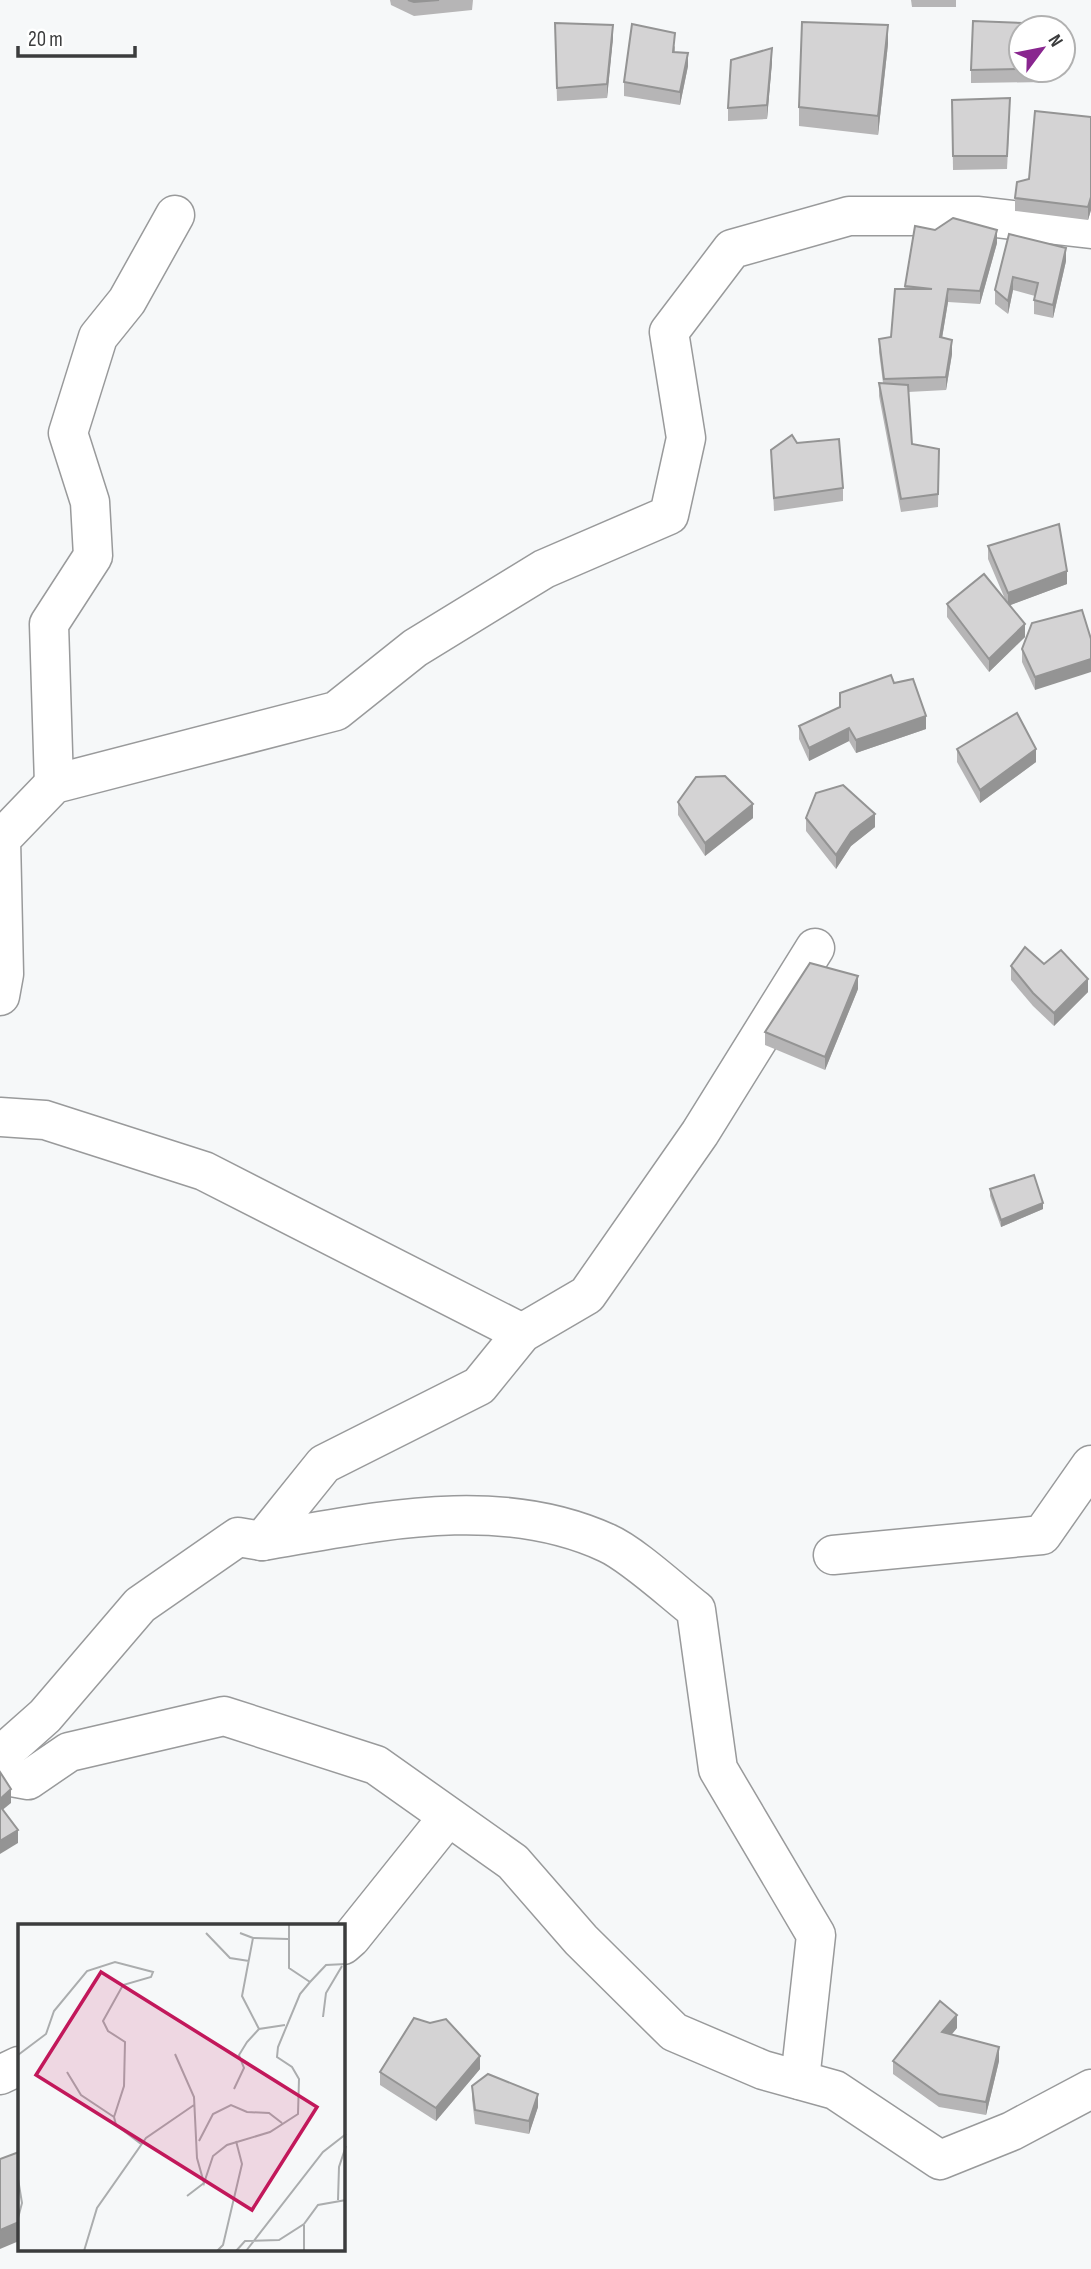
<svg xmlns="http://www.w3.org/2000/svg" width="1091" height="2269" viewBox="0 0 1091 2269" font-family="'Sofia Sans Condensed',sans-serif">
  <rect width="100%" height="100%" fill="#f6f8f9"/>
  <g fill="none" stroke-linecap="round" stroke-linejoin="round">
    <g stroke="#999a9b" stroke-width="41">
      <g id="minor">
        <path d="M54 784 49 624 93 556 90 502 68 433 98 337 127 301 175 215"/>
        <path d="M0 996 4 974 1 839 54 784 336 711 415 648 544 569 669 515 686 438 669 332 732 249 849 216H979L1091 229"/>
        <path d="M0 1117 45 1120 204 1171 522 1333"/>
        <path d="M262 1541C376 1522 498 1493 607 1543 632 1554 673 1592 696 1610L718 1769 816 1935 800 2080"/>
        <path d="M833 1555 1042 1535 1091 1465"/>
        <path d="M0 1756 45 1716 140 1605 238 1537 262 1541 324 1464 479 1386 522 1333 587 1295 700 1133 815 948"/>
        <path d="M0 1775 28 1780 69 1752 224 1716 376 1765 513 1862 581 1940 674 2032 763 2070 835 2090 940 2160 1012 2131 1091 2089"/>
        <path d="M343 1945 351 1938 448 1817"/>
        <path d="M0 2075 19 2066"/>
      </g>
    </g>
    <use href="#minor" stroke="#fff" stroke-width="38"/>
  </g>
  <g fill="#b6b5b6">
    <path d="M390 0H473L472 10 414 16 391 5Z"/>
    <path d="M911 0H956V7H912Z"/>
    <path d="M1050 28 1021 70H1045V82L971 83V70Z"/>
    <path d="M555 36 613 38 607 98 557 101Z"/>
    <path d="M888 44 878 135 799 126V107Z"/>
    <path d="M675 46V52L688 66 680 105 624 96V82Z"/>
    <path d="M772 62 767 119 728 121V108Z"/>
    <path d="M952 100 1010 111 1007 169 953 170Z"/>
    <path d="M1091 117V210L1088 220 1015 211V198L1029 179Z"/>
    <path d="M1009 234 1066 261 1053 318 1034 314V300L1035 296 1013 290 1008 314 995 304V290Z"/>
    <path d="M997 243 980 304 948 302 942 338 952 354 946 390 908 392 912 444 939 449 938 507 901 512 879 396V383H883L879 352V339L891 337 905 286Z"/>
    <path d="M797 443 843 488V501L774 511 771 450Z"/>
    <path d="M988 546 1067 584 1010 605 1025 637 989 672 947 617V604L1005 599 988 559Z"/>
    <path d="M1082 610 1035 690 1022 662V649Z"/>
    <path d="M894 683 926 729 856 753 849 741 809 761 799 739V726L840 708V693Z"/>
    <path d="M957 749 1036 762 980 803 957 762Z"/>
    <path d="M678 802 753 818 705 856 678 815Z"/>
    <path d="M806 818 875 827 851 846 836 869 806 831Z"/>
    <path d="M1044 964 1088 992 1054 1026 1033 1006 1011 980V966Z"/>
    <path d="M858 989 825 1070 765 1045V1032Z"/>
    <path d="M990 1189 1043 1209 1001 1227 990 1196Z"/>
    <path d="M957 2028 951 2035 999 2061 986 2115 939 2107 893 2074V2061Z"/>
    <path d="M480 2069 436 2121 380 2085V2072Z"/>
    <path d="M472 2086 538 2107 529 2134 475 2124 472 2099Z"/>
  </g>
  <g fill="#949494">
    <path d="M613 25V38L607 98V84Z"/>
    <path d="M888 25V44L878 135V116Z"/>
    <path d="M772 48V62L767 119V105Z"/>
    <path d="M688 53V66L680 105V92Z"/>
    <path d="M1091 197V210L1088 220V207Z"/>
    <path d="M997 230V243L980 304V291Z"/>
    <path d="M1066 248V261L1053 318V305Z"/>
    <path d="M1013 277V290L1008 314V301Z"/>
    <path d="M948 289V302L940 350V337Z"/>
    <path d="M952 340V354L946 390V377Z"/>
    <path d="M1067 571V584L1008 606V593Z"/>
    <path d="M1025 624V637L989 672V659Z"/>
    <path d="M1091 659V672L1035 690V677Z"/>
    <path d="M926 716V729L856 753V740Z"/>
    <path d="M849 728V741L809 761V748Z"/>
    <path d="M1036 749V762L980 803V790Z"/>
    <path d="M753 804V818L705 856V843Z"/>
    <path d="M875 814V827L851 846 836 869V855L851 832Z"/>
    <path d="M858 976V989L825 1070V1057Z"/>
    <path d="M1088 979V992L1054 1026V1013Z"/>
    <path d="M1043 1203V1209L1001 1227V1220Z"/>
    <path d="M11 1789V1803L0 1812V1799Z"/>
    <path d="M18 1830V1843L0 1854V1841Z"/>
    <path d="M957 2015V2028L942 2046V2032Z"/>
    <path d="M999 2047V2061L986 2115V2102Z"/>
    <path d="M480 2056V2069L436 2121V2108Z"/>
    <path d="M538 2094V2107L529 2134V2121Z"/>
    <path d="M19 2222V2241L0 2249V2230Z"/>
  </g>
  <g fill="#d4d3d4" stroke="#949494" stroke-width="2">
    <path d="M408 0H439L414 2Z"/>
    <path d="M973 21 1050 24 1049 28H1021V69L971 70Z"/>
    <path d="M802 22 888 25 878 116 799 107Z"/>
    <path d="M555 23 613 25 607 84 557 88Z"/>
    <path d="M632 24 675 33 673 52 688 53 680 92 624 82Z"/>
    <path d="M772 48 767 105 728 108 731 60Z"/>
    <path d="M1010 98 1007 156H953L952 100Z"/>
    <path d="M1035 111 1091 117V197L1088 207 1015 198 1017 182 1029 179Z"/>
    <path d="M953 218 997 230 980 291 948 289 940 337 952 340 946 377 884 379 879 339 891 337 895 289H932L905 286 915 226 935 230Z"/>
    <path d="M1009 234 1066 248 1053 305 1034 300 1038 283 1013 277 1008 301 995 290Z"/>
    <path d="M879 383 908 385 912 444 939 449 938 494 901 499Z"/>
    <path d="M792 435 797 443 839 439 843 488 774 498 771 450Z"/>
    <path d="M1059 524 1067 571 1008 593 988 546Z"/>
    <path d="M984 574 1025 624 989 659 947 604Z"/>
    <path d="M1082 610 1091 639V659L1035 677 1022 649 1032 623Z"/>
    <path d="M891 675 894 683 913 679 926 716 856 740 849 728 809 748 799 726 840 707V693Z"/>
    <path d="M1017 713 1036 749 980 790 957 749Z"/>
    <path d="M725 776 753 804 705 843 678 802 696 777Z"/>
    <path d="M843 785 875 814 851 832 836 855 806 818 816 793Z"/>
    <path d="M1025 947 1044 964 1061 950 1088 979 1054 1013 1033 993 1011 966Z"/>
    <path d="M810 963 858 976 825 1057 765 1032Z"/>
    <path d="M1034 1175 1043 1203 1001 1220 990 1189Z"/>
    <path d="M0 1772 11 1789 0 1799Z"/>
    <path d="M0 1806 18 1830 0 1841Z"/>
    <path d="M940 2001 957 2015 942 2032 999 2047 986 2102 939 2094 893 2061Z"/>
    <path d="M414 2018 430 2023 446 2019 480 2056 436 2108 380 2072Z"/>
    <path d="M488 2074 538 2094 529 2121 475 2110 472 2086Z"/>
    <path d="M19 2152V2222L0 2230V2159Z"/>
  </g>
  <g transform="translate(18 1924)">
    <rect width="327" height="327" fill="#f6f8f9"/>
    <path fill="none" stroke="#abadae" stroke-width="2" d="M271 0V44L292 58M188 9 212 34 231 37M222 9 235 14 224 72 241 105M235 14 270 15M0 63V92M305 93 308 69 324 42M157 130 176 173 179 234 186 259 195 232 209 221 252 208 280 190 281 155 274 143 259 133 260 123 282 70 292 58 308 41 328 40M0 131 28 110 36 87 69 47 97 38 135 48 133 53 105 61 85 97 90 107 107 118 106 162 96 193 98 201 123 220M49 148 63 171 96 193M216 165 226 144 221 131 229 118 241 105 267 101M181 217 195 190 213 181 229 188 251 189 264 199M0 255 4 279 0 294M169 272 186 259M320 276 321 243 328 222M66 327 79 284 128 214 176 181M199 327 205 321 224 240 218 217M218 327 227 317 261 316 286 300 300 281 328 276M228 327 305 228 328 210M286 327V301"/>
    <path fill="#c2185b" fill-opacity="0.15" stroke="#c2185b" stroke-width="3.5" d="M83 48 299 183 234 286 18 151Z"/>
    <rect width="327" height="327" fill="none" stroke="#3b3c3d" stroke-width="3.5"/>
  </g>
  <g transform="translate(1042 49) rotate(58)"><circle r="33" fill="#ffffff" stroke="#b1b1b1" stroke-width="2"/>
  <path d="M0-5L12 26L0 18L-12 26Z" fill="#89268f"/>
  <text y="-10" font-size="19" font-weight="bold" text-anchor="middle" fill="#3b3c3d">N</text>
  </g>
  <path d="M18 46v10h117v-10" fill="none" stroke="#3b3c3d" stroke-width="3.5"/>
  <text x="28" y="46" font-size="21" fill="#3b3c3d" stroke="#ffffff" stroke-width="5" paint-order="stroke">20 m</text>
</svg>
